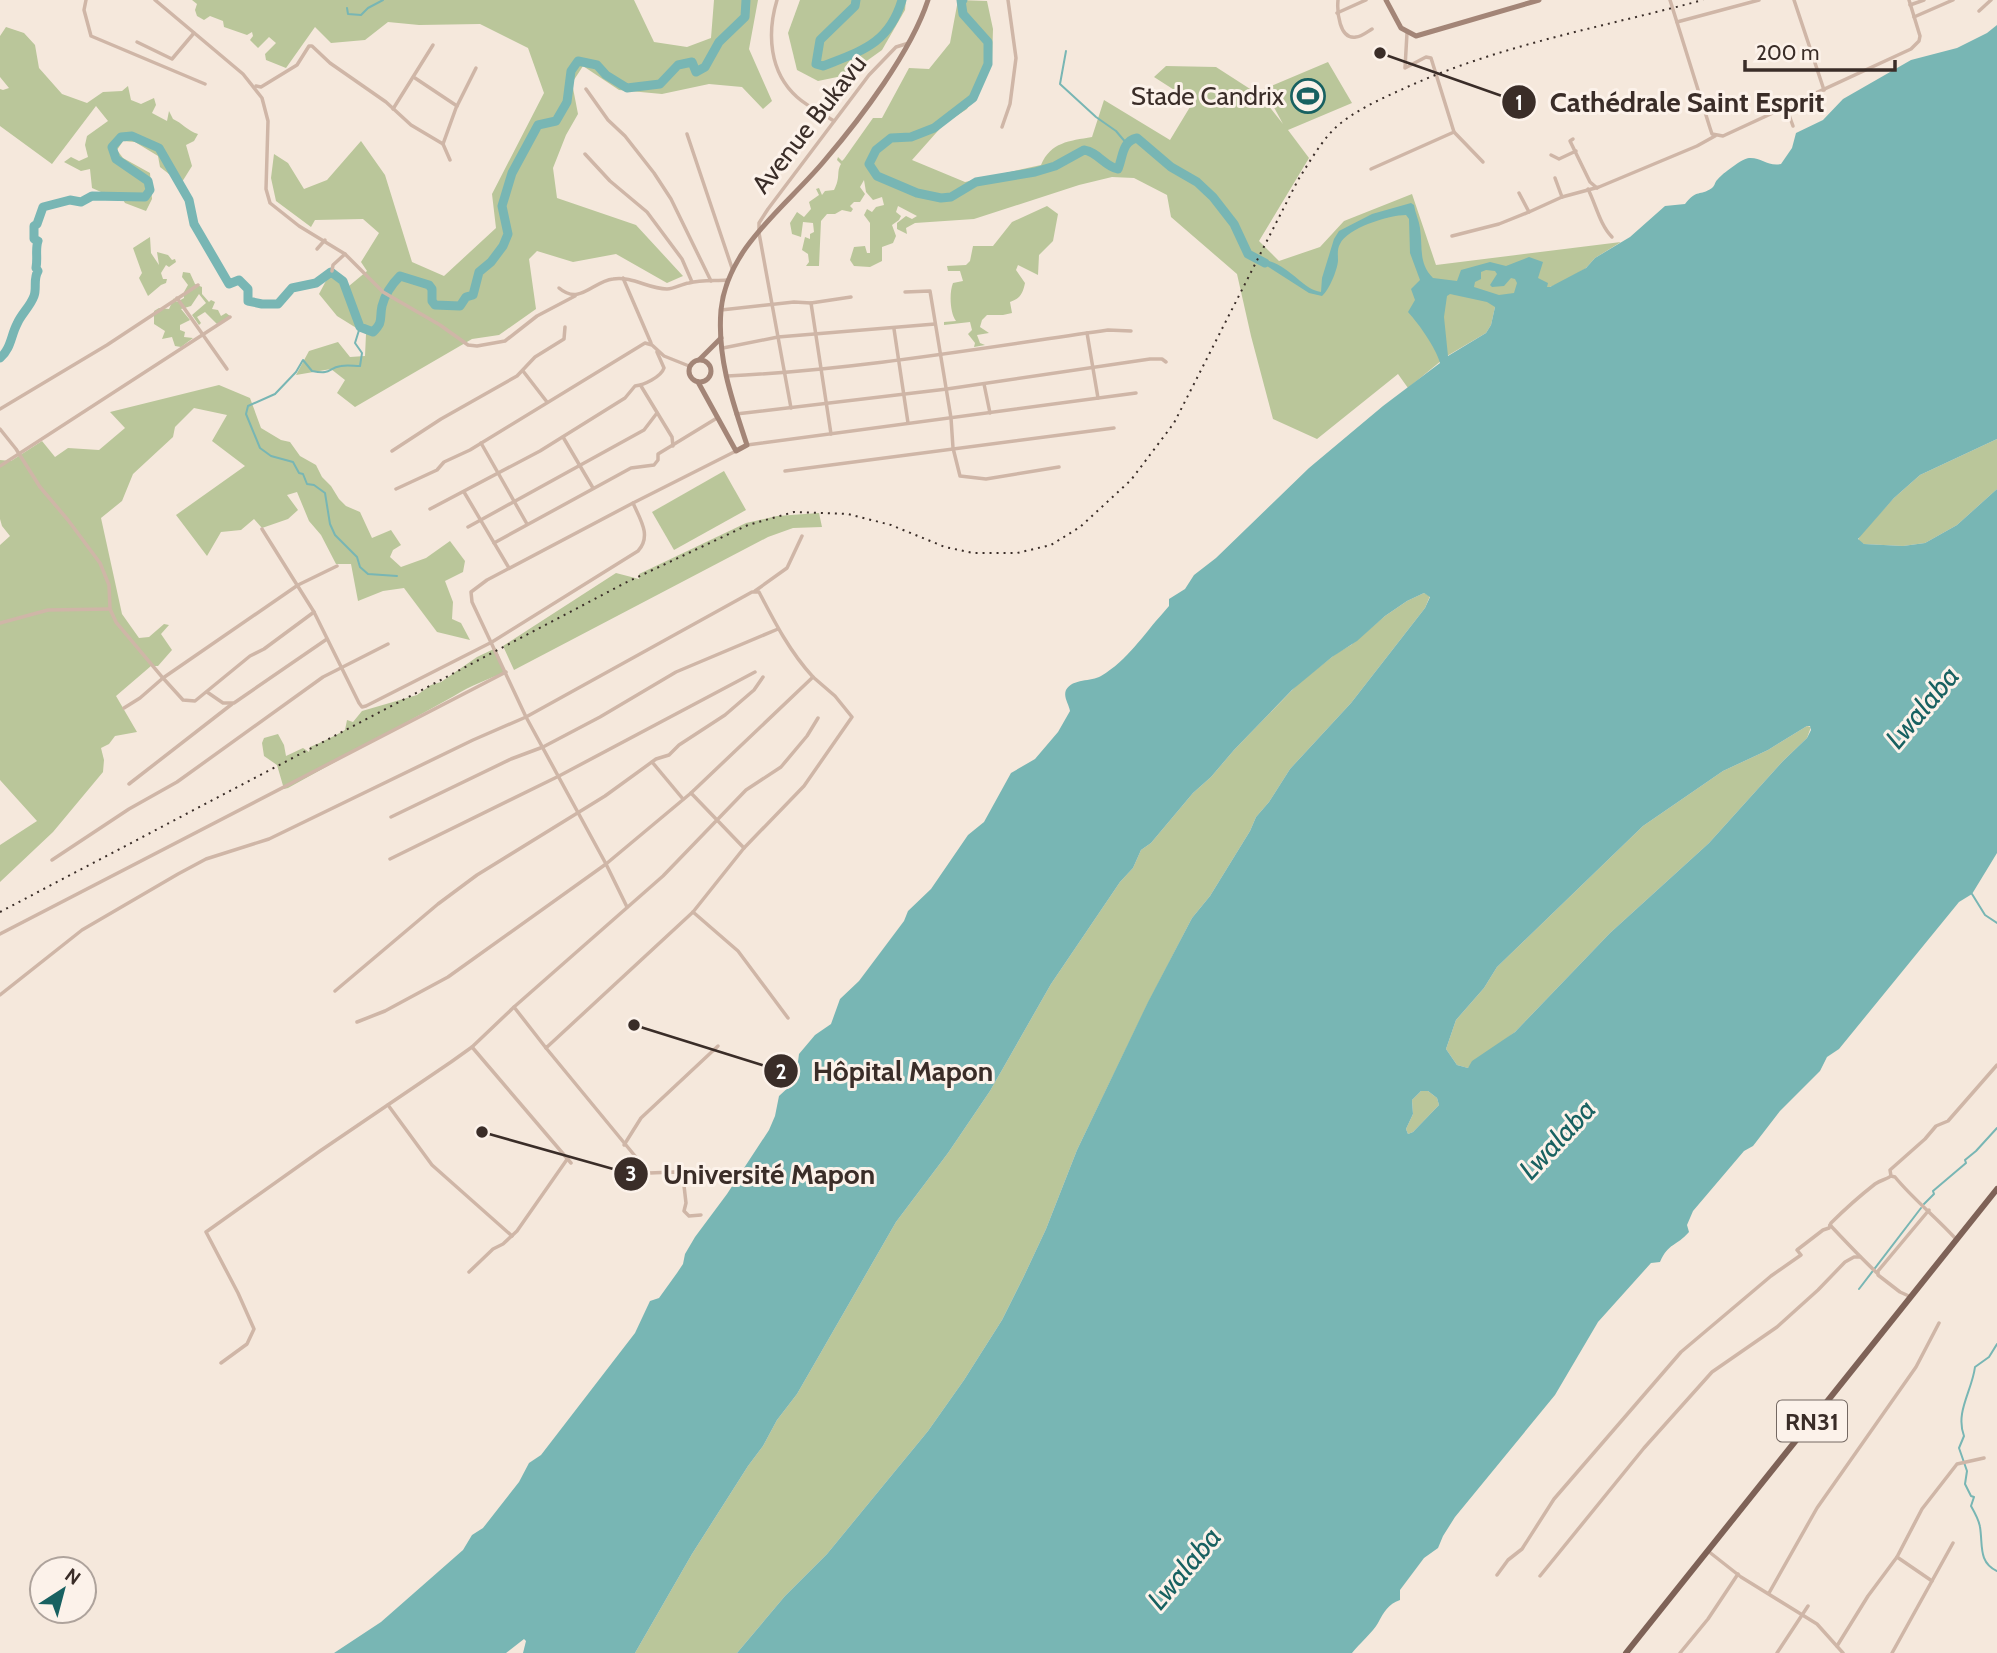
<svg xmlns="http://www.w3.org/2000/svg" width="1997" height="1653" viewBox="0 0 1997 1653" font-family="Cabin,sans-serif">
  <rect width="100%" height="100%" fill="#f5e8dc"/>
  <g fill="#bac69a">
    <path d="M192 0H634L654 42 687 47 711 38 714 0H758L749 49 772 101 763 109 742 87 709 84 662 94 619 90 583 66 572 83 578 114 566 135 553 168 557 198 636 225 683 276 667 283 616 254 573 262 537 251 529 259 536 309 499 335 472 339 355 407 337 393 345 380 331 369 296 375 309 351 338 342 350 357 365 356 366 334 337 316 319 294 328 277 341 276 349 286 367 271 361 262 379 233 363 219 315 220 311 227 276 201 271 178 274 154 288 163 304 189 327 180 361 141 385 175 412 262 444 276 496 228 492 194 544 93 528 48 480 24 419 25 388 22 365 40 331 43 315 27 286 68 266 60 265 54 276 43 269 37 258 48 250 40 253 36 252 32 247 35 224 27 223 21 210 16 204 20 197 16 195 10 197 4Z"/>
    <path d="M800 0H906L905 10 882 50 847 75 818 81 797 70 788 33Z"/>
    <path d="M958 0 987 1 993 29 992 60 967 109 944 124 912 160 965 182 1041 165C1051 142 1069 141 1092 137L1104 100 1170 140 1193 102 1154 77 1166 66 1216 67 1261 96 1283 124 1264 89 1328 62 1352 103 1288 130 1309 158 1259 241 1279 261 1320 247 1344 221 1412 194 1436 265 1621 242 1634 234 1595 258 1585 269 1558 284 1495 307 1491 325 1486 333 1447 356 1408 388 1398 374 1317 439 1273 419 1251 336 1237 274 1171 217 1167 195 1134 178 1112 177 1079 185 974 219 915 223 906 228 907 234 897 229V223L906 216 912 219 917 216 898 206 896 212 901 216 899 220 892 225 896 236 893 243 882 247V261L870 267 854 266 850 260 854 247 865 246 867 253H870V223L864 215 867 209 872 212 876 207 884 205 882 197 873 200 866 192 864 180 860 187 865 194 860 202H854L850 206 853 209 851 212 842 210 835 214H827L821 221 819 266H806L809 262 808 254 802 250 805 237 810 239V234L814 232 813 223 803 222 801 237 792 234 790 223 797 212 804 217 811 209 809 202 819 195 816 189 819 188 822 195 825 191 834 190C841 177 836 172 841 164L837 160 838 157 842 161 844 159 873 118H882L909 68 929 69 950 43Z"/>
    <path d="M6 27 24 33 35 45 39 68 62 94 87 103 103 92 122 91 128 86 131 100 141 104 154 98 156 105 152 113 167 121 169 111 173 119C182 123 188 131 198 134L194 141 186 145 192 166 182 182 178 173 169 174 160 167 158 156 135 142 123 141 117 150 123 158 150 173 152 199 146 211 125 203 119 193 101 192 92 188 90 169 81 171 64 162 71 157 79 161 88 157 85 145 87 136 108 121 96 106 52 164 0 126V89L3 90 9 88 0 77V36Z"/>
    <path d="M1047 206 1058 214 1053 241 1039 255 1038 275 1018 265 1016 270 1025 283C1023 293 1020 299 1010 302L1012 313 1003 315H987L982 320 980 327 989 333 977 335 980 343 985 345 974 347 975 343 968 334 972 330 970 322 944 325V322L956 321C950 313 949 293 953 283L963 281 960 271H948L947 266 966 265 970 261 973 246H993L1012 222Z"/>
    <path d="M150 237 151 253 159 265 157 252 168 255 172 260 175 259 176 262 169 267 166 265 161 273 163 279H167L166 283 161 285 148 296 139 278 142 273 133 248Z"/>
    <path d="M183 272 190 273 195 284 202 287V294L209 302 211 300 215 302 212 309 218 310 221 316 226 313 230 316 217 324 205 312 197 317 201 323 199 325 192 315 206 303 199 294 191 306 181 309 190 320 180 325V330L185 332 184 337 193 338 181 347 175 346 172 337 162 339 165 331 154 324V311L159 308 169 309 174 298 177 302 184 298V292L188 285 182 277Z"/>
    <path d="M219 385 250 398 261 428 281 440 290 442 300 456 316 465 322 477 331 486 339 499 346 506 360 512 372 538 391 530 401 545 393 550 390 557 401 567 426 558 450 541 465 561 463 572 445 581 453 602 452 619 461 623 470 640 437 632 404 588 383 591 358 601 351 564H336L321 535 309 521 297 492 287 495 298 510 288 519 262 528 254 519 241 530 221 532 207 556 176 515 245 466 212 441 227 415 194 408 175 427 173 437 133 474 122 501 101 518 122 614 139 638 149 637 164 624 169 625 161 634 172 650 158 666H151L116 696 137 732 115 736 109 744 101 748 104 760 103 772 53 832 0 882V845L37 821 0 780V545L10 536 2 526 0 519V460L11 461 42 441 55 457 68 448 99 450 125 428 110 412Z"/>
    <path d="M1997 439V489L1957 525 1925 543 1903 546 1864 544 1858 541 1860 535 1894 498 1920 475Z"/>
    <path d="M724 471 746 510 674 550 652 512Z"/>
    <path d="M819 513 822 527 793 528 768 537 514 670 503 646 616 573 639 579V574L746 523 777 516Z"/>
    <path d="M1424 593 1430 596 1425 608 1351 703 1290 769 1269 802 1256 817 1250 831 1210 896 1192 918 1148 1003 1077 1150 1046 1229 1024 1276 1002 1320 964 1380 928 1431 827 1554 785 1596 737 1653H635L692 1554 748 1466 763 1446 777 1420 797 1394 896 1222 948 1153 990 1091 1051 984 1120 882 1133 868 1141 850 1151 843 1193 793 1211 777 1234 750 1299 683 1337 653 1351 645 1385 616 1407 601Z"/>
    <path d="M496 648 505 672C487 680 471 685 454 696L288 788 284 789 277 765 264 756 262 743 264 738 278 734 284 745 286 756 303 748 309 752 310 747C322 742 333 737 345 730L347 720 353 722 362 711 417 695 431 685 441 682 477 657Z"/>
    <path d="M1807 726 1811 727 1807 738 1783 761 1709 843 1610 933 1515 1032 1468 1068 1457 1065 1446 1049 1456 1020 1484 988 1497 967 1643 826 1723 771 1768 750Z"/>
    <path d="M1421 1091H1428L1437 1098 1439 1105 1413 1132 1408 1134 1406 1129 1413 1114 1412 1100Z"/>
  </g>
  <path fill="#78b6b4" fill-rule="evenodd" d="M1997 25V439L1920 475 1894 498 1858 539 1864 544 1903 546 1925 543 1957 525 1997 489V853L1972 894 1959 902 1839 1049 1827 1057 1820 1071 1780 1111 1753 1146 1744 1151 1693 1211 1687 1225 1689 1232C1676 1247 1669 1242 1660 1262L1651 1263 1598 1322 1555 1395 1455 1517 1443 1536 1438 1548 1424 1558 1400 1590V1600C1388 1604 1384 1612 1378 1623 1373 1632 1359 1644 1352 1653H737L785 1596 827 1554 928 1431 964 1380 1002 1320 1024 1276 1046 1229 1077 1150 1148 1002 1192 918 1210 896 1250 831 1256 817 1269 802 1290 769 1351 703 1425 608 1430 597 1424 593 1407 601 1385 616 1357 641 1332 657 1292 690 1234 750 1211 777 1193 793 1151 843 1141 850 1133 868 1120 882 1051 984 990 1091 948 1153 896 1222 797 1394 777 1420 763 1446 748 1466 692 1554 635 1653H523L526 1641 524 1639 506 1653H334L381 1622 463 1550 472 1535 483 1528 519 1482 529 1463 541 1455 635 1333 650 1301 659 1298 677 1273 683 1264 685 1254 695 1237 727 1194 769 1130 775 1116 779 1096 792 1084 796 1077 799 1054 815 1035 831 1024 840 999 859 981 904 921 908 911 931 889 968 835 984 822 1011 773 1035 759 1058 732 1070 711C1069 704 1063 697 1066 690 1073 678 1091 682 1101 676 1128 660 1143 635 1163 613L1169 606V599L1185 589 1194 575 1216 558 1309 468 1383 406 1440 363C1436 348 1419 324 1408 312L1415 300 1411 289 1420 280 1410 253 1409 219 1406 215C1389 215 1347 228 1340 244 1337 249 1338 255 1338 261 1337 271 1329 290 1322 296L1309 293 1256 259C1287 259 1300 289 1321 292L1322 278 1334 239 1339 231 1372 214 1411 203 1414 205C1415 213 1419 220 1420 228 1423 247 1418 263 1433 278L1457 281 1461 270 1490 262 1506 266 1529 257 1543 262 1538 278 1548 283 1547 287H1550L1586 268 1595 258 1630 237 1665 206 1685 204C1698 188 1699 197 1712 188 1716 184 1714 183 1718 179 1722 174 1743 158 1749 158 1761 157 1768 167 1781 164L1792 148 1796 133 1823 120 1843 99 1911 60 1957 48 1987 33ZM1486 270 1495 271 1497 274 1490 285 1492 287 1504 286 1511 278 1515 279 1517 283 1514 293 1499 295 1474 287 1475 282 1481 279V272ZM1450 294 1487 302 1495 307 1491 325 1486 333 1448 356 1444 317 1447 296ZM1807 726H1810L1811 730 1807 738 1783 761 1709 843 1610 933 1515 1032 1472 1061 1468 1068 1457 1065 1446 1049 1456 1020 1484 988 1497 967 1643 826 1723 771 1768 750ZM1421 1091H1428L1437 1098 1439 1105 1413 1132 1408 1134 1406 1129 1413 1114 1412 1100Z"/>
  <g fill="none" stroke-linecap="round" stroke-linejoin="round">
    <g stroke="#78b6b4" stroke-width="2">
      <path d="M347 8 348 14 361 15 368 8 383 0"/>
      <path d="M1066 51 1060 84 1096 117 1116 131 1127 144"/>
      <path d="M360 327 355 343 362 353 360 366C354 366 347 365 341 366 327 368 333 375 312 371L303 360 296 372 275 394 248 406 246 414 260 448 271 456 293 462 299 473 303 474 307 484 314 485 325 493 330 524 335 535 357 557 360 567 368 574 397 576"/>
      <path d="M1972 894 1985 915 1997 923"/>
      <path d="M1924 1204 1934 1194 1933 1191 1966 1163 1965 1160 1976 1151 1997 1128"/>
      <path d="M1859 1289 1921 1208"/>
      <path d="M1997 1344 1989 1357 1975 1367C1972 1391 1955 1412 1964 1436L1959 1448 1967 1471 1965 1484 1971 1496 1974 1497 1971 1506C1975 1513 1979 1520 1980 1527 1983 1545 1978 1562 1997 1571"/>
    </g>
    <g stroke="#78b6b4" stroke-width="9">
      <path d="M856 0 855 6 820 40 816 64 823 66C861 51 889 44 902 0"/>
      <path d="M963 0H961L963 14 988 42V64L973 98 934 128 911 137 891 138 876 150 869 164 877 176 917 193 941 198 951 197 976 182 1035 172 1055 166 1084 150C1098 152 1105 167 1118 169 1123 157 1122 141 1137 138L1171 167 1197 182 1213 197 1234 224 1248 254 1265 263"/>
      <path d="M0 358C11 349 11 335 17 324 21 314 30 307 34 296 37 288 33 279 38 271L36 268C38 258 35 249 38 241L34 239V226L37 224 43 207 70 200 81 202 92 196 145 197 150 190 148 181 116 159 112 147 121 137 132 136 159 148 189 200 194 224 229 284 239 280 248 289V301L262 304H278L292 288 316 283 331 272 343 281 360 327 373 332C384 321 379 320 382 306 385 294 392 284 400 276L429 285 432 289V301L435 305 460 306 466 297 473 295 479 272 491 262 503 246 508 234 502 206 512 173 538 125 556 121 567 102 571 71 578 61 597 65 606 75 627 88 660 84 678 65 692 62 696 72 705 67 719 42 745 17 746 0"/>
    </g>
    <g stroke="#cfb6a7" stroke-width="3.5">
      <path d="M86 0 84 10 91 36 205 84"/>
      <path d="M155 0 243 74 262 98 268 121 266 189 270 203 299 226 345 254 383 292 440 325 468 345 477 346 505 341 537 316 575 296"/>
      <path d="M777 0C767 33 769 72 797 97 808 107 822 113 834 121"/>
      <path d="M1338 0C1337 11 1339 40 1356 37 1361 37 1367 32 1372 29"/>
      <path d="M1670 0 1710 128 1712 134 1723 136 1911 49 1919 41 1920 36 1909 0"/>
      <path d="M1794 0 1824 90"/>
      <path d="M1910 5 1924 0"/>
      <path d="M1979 11 1991 0"/>
      <path d="M1337 13 1366 0"/>
      <path d="M1914 17 1953 0"/>
      <path d="M1677 22 1759 0"/>
      <path d="M1407 33 1405 68 1426 57 1431 58 1454 132 1483 162"/>
      <path d="M137 42 172 59 194 33"/>
      <path d="M415 78 457 106"/>
      <path d="M256 86 261 87 297 65 309 46H312L330 63 386 102 411 125 443 144 450 160"/>
      <path d="M586 89 608 120 625 136 654 173 671 199 711 281"/>
      <path d="M1786 107 1793 126"/>
      <path d="M393 109 433 45"/>
      <path d="M1002 127 1010 104 1016 58 1008 0"/>
      <path d="M687 134 732 268"/>
      <path d="M1573 139 1570 141 1590 182 1597 188"/>
      <path d="M443 144 456 108 476 68"/>
      <path d="M585 154 610 181 647 212 682 259 692 282"/>
      <path d="M1551 155 1559 159 1576 151"/>
      <path d="M1371 169 1454 132"/>
      <path d="M1555 178 1562 197"/>
      <path d="M1588 189C1596 205 1600 225 1612 237"/>
      <path d="M1519 193 1529 212 1562 197 1599 187 1697 146 1715 136"/>
      <path d="M1452 236 1499 224 1529 212"/>
      <path d="M317 249 325 240"/>
      <path d="M332 271 333 265 345 254"/>
      <path d="M623 278 651 343"/>
      <path d="M559 288C580 306 593 281 613 279 633 276 648 289 667 289 675 289 681 284 689 283 701 280 715 281 727 280"/>
      <path d="M905 292 930 291 951 418 953 448 960 476 986 479 1059 467"/>
      <path d="M177 298 227 369"/>
      <path d="M811 303 831 434"/>
      <path d="M721 310 794 302 811 303 851 297"/>
      <path d="M894 329 908 423"/>
      <path d="M1087 333 1098 398"/>
      <path d="M723 348 778 337 935 324"/>
      <path d="M523 371 547 402"/>
      <path d="M727 376C854 370 982 348 1108 330L1131 331"/>
      <path d="M984 384 990 413"/>
      <path d="M641 386 672 437 673 446"/>
      <path d="M791 408 759 233V223L768 209 869 75 896 47 909 43"/>
      <path d="M0 409 107 345 198 285"/>
      <path d="M736 414 947 389 1150 359H1162L1166 362"/>
      <path d="M0 429 16 449 40 487 68 520 100 563 109 585 110 609 116 622 163 678 298 585 337 566"/>
      <path d="M563 437 593 488"/>
      <path d="M481 443 527 524"/>
      <path d="M747 445 1136 393"/>
      <path d="M392 451 441 419 517 376 535 357 564 339 565 327"/>
      <path d="M0 466 230 317"/>
      <path d="M785 471 1114 428"/>
      <path d="M396 489 437 470 444 462 470 450 645 343 652 345 664 356 689 366"/>
      <path d="M464 492 509 568"/>
      <path d="M633 503 487 580 471 592 472 602 526 717 606 864 691 793 744 848 693 912 546 1048 514 1007 663 876 746 790 781 767 807 736 818 718"/>
      <path d="M430 509 540 451 625 398 635 386C644 385 661 377 664 368L657 352"/>
      <path d="M468 527 644 430 657 413"/>
      <path d="M262 529 314 612 359 703 362 707 366 706 492 642 638 551C652 536 640 519 633 503L736 451"/>
      <path d="M494 543 631 468 654 465 658 460V454L717 418"/>
      <path d="M755 591 787 568 802 536"/>
      <path d="M0 623 48 610 110 609"/>
      <path d="M207 692 223 703H234L327 639"/>
      <path d="M124 708 140 698 163 678 183 700 195 701 250 656 264 649 314 612"/>
      <path d="M652 762 683 799"/>
      <path d="M129 784 232 704"/>
      <path d="M691 793 813 677 835 696 852 717 804 786 744 848"/>
      <path d="M391 817 511 759 543 747 600 717 676 672 778 629"/>
      <path d="M390 859 559 776 755 672"/>
      <path d="M52 860 129 809 177 782 323 677 388 644"/>
      <path d="M693 912 738 951 788 1018"/>
      <path d="M0 934 506 672"/>
      <path d="M335 991 438 904 477 875 605 796 656 759 669 755 679 745 725 715 754 690 763 677"/>
      <path d="M0 995 82 930 178 874 206 859 269 839 473 740 526 717 752 592H759C775 623 790 652 813 677"/>
      <path d="M357 1022 385 1011 448 977 606 864 627 907"/>
      <path d="M472 1047 571 1163"/>
      <path d="M546 1048 649 1173 675 1172 683 1177 686 1203 684 1211 689 1216 701 1215"/>
      <path d="M388 1105 432 1165 512 1236"/>
      <path d="M624 1145 641 1118 718 1046"/>
      <path d="M1830 1225C1846 1242 1860 1257 1877 1273"/>
      <path d="M1956 1239C1936 1217 1913 1199 1895 1177L1891 1176 1890 1170 1925 1139 1936 1126 1948 1121 1997 1065"/>
      <path d="M469 1272 493 1249 503 1244 517 1231 568 1158"/>
      <path d="M1911 1297 1900 1292 1878 1275V1271L1929 1210"/>
      <path d="M221 1363 247 1344 254 1329 238 1293 206 1232 320 1151 451 1062 472 1047 514 1007"/>
      <path d="M1708 1551 1741 1577 1817 1624 1843 1653"/>
      <path d="M1897 1557 1932 1581"/>
      <path d="M1497 1575 1508 1560 1522 1549 1554 1499 1681 1352 1771 1276 1801 1255 1797 1250 1823 1230 1829 1228 1831 1223C1845 1209 1861 1195 1875 1184 1880 1180 1886 1180 1891 1176"/>
      <path d="M1540 1576 1644 1448 1712 1372 1777 1327 1818 1290 1845 1262 1854 1257H1860"/>
      <path d="M1769 1593 1817 1508 1916 1367 1939 1323"/>
      <path d="M1837 1646 1868 1596 1897 1557 1922 1509 1957 1464 1984 1458"/>
      <path d="M1680 1653 1708 1619 1738 1574"/>
      <path d="M1777 1653 1808 1606"/>
      <path d="M1892 1653 1953 1543"/>
    </g>
    <g stroke="#a38577" stroke-width="5">
      <path d="M1386 0 1401 28 1416 36 1539 0"/>
      <path d="M700 359 721 338"/>
      <circle cx="700" cy="371" r="11"/>
      <path d="M698 382 736 451 747 445C732 400 717 358 721 310 727 247 787 206 825 160 861 118 911 52 928 0"/>
    </g>
    <path stroke="#7e6257" stroke-width="6" d="M1626 1653 1997 1189"/>
    <path stroke="#3a2d28" stroke-width="2" stroke-dasharray="2 5" stroke-linecap="butt" d="M0 912 625 583 748 525 794 512 848 514 891 525 945 547 973 553H1017L1051 545 1080 527 1131 480 1174 423 1298 180C1309 163 1320 143 1335 128 1355 110 1381 99 1405 88 1499 45 1603 27 1703 0"/>
  </g>
  <defs>
    <g id="stadium-ring" transform="scale(1.75)"><circle r="9.5" fill="#fcf2ea" stroke="#186161" stroke-width="1.5"/><path d="M0-5a6.5 5 0 1 0 0 10a6.5 5 0 1 0 0-10ZM-3.5-1.8h7v3.6h-7Z" fill="#186161"/></g>
  </defs>
  <g fill-rule="evenodd">
    <use href="#stadium-ring" x="1308" y="96"/>
  </g>
  <g text-anchor="middle" dominant-baseline="central" stroke-width="6" stroke-linejoin="round" paint-order="stroke">
    <rect fill="#fcf2ea" stroke="#746862" stroke-width="2" x="1777" y="1400.5" width="70" height="41" rx="5"/>
    <g font-size="24" font-weight="bold" fill="#3a2d28">
      <text x="1812" y="1421">RN31</text>
    </g>
    <g font-size="26" fill="#3a2d28" stroke="#fcf2ea" text-anchor="end">
      <text x="1284" y="96">Stade Candrix</text>
    </g>
    <g font-size="26" fill="#3a2d28" stroke="#fcf2ea">
      <text transform="translate(809 124) rotate(-52)">Avenue Bukavu</text>
    </g>
    <g font-size="28" font-style="italic" fill="#186161" stroke="#fcf2ea">
      <text transform="translate(1922 707) rotate(-50)">Lwalaba</text>
      <text transform="translate(1557 1139) rotate(-47)">Lwalaba</text>
      <text transform="translate(1184 1568) rotate(-50)">Lwalaba</text>
    </g>
  </g>
  <path fill="none" stroke="#3a2d28" stroke-width="2.5" d="M1380 53L1519 102M634 1025L781 1071M482 1132L631 1174"/>
  <g fill="#3a2d28" stroke="#fcf2ea" stroke-width="2.5">
    <circle cx="1380" cy="53" r="7"/>
    <circle cx="634" cy="1025" r="7"/>
    <circle cx="482" cy="1132" r="7"/>
    <circle cx="1519" cy="102" r="18"/>
    <circle cx="781" cy="1071" r="18"/>
    <circle cx="631" cy="1174" r="18"/>
  </g>
  <g font-size="21" text-anchor="middle" font-weight="bold" fill="#fff">
    <text x="1519" y="110">1</text>
    <text x="781" y="1079">2</text>
    <text x="631" y="1181">3</text>
  </g>
  <g font-size="28" text-anchor="middle" font-weight="bold" fill="#3a2d28" stroke="#fcf2ea" stroke-width="6" stroke-linejoin="round" paint-order="stroke">
    <text x="1687" y="112">Cathédrale Saint Esprit</text>
    <text x="903" y="1081">Hôpital Mapon</text>
    <text x="769" y="1184">Université Mapon</text>
  </g>
  <g transform="translate(63 1590) rotate(36)"><circle r="33" fill="#fcf2ea" stroke="#aea39c" stroke-width="2"/>
  <path d="M0-5L12 26L0 18L-12 26Z" fill="#186161"/>
  <text y="-10" font-size="19" font-weight="bold" text-anchor="middle" fill="#3a2d28">N</text>
  </g>
  <path d="M1745 60v10h150v-10" fill="none" stroke="#3a2d28" stroke-width="3.5"/>
  <text x="1756" y="60" font-size="21" fill="#3a2d28" stroke="#fcf2ea" stroke-width="5" paint-order="stroke">200 m</text>
</svg>
